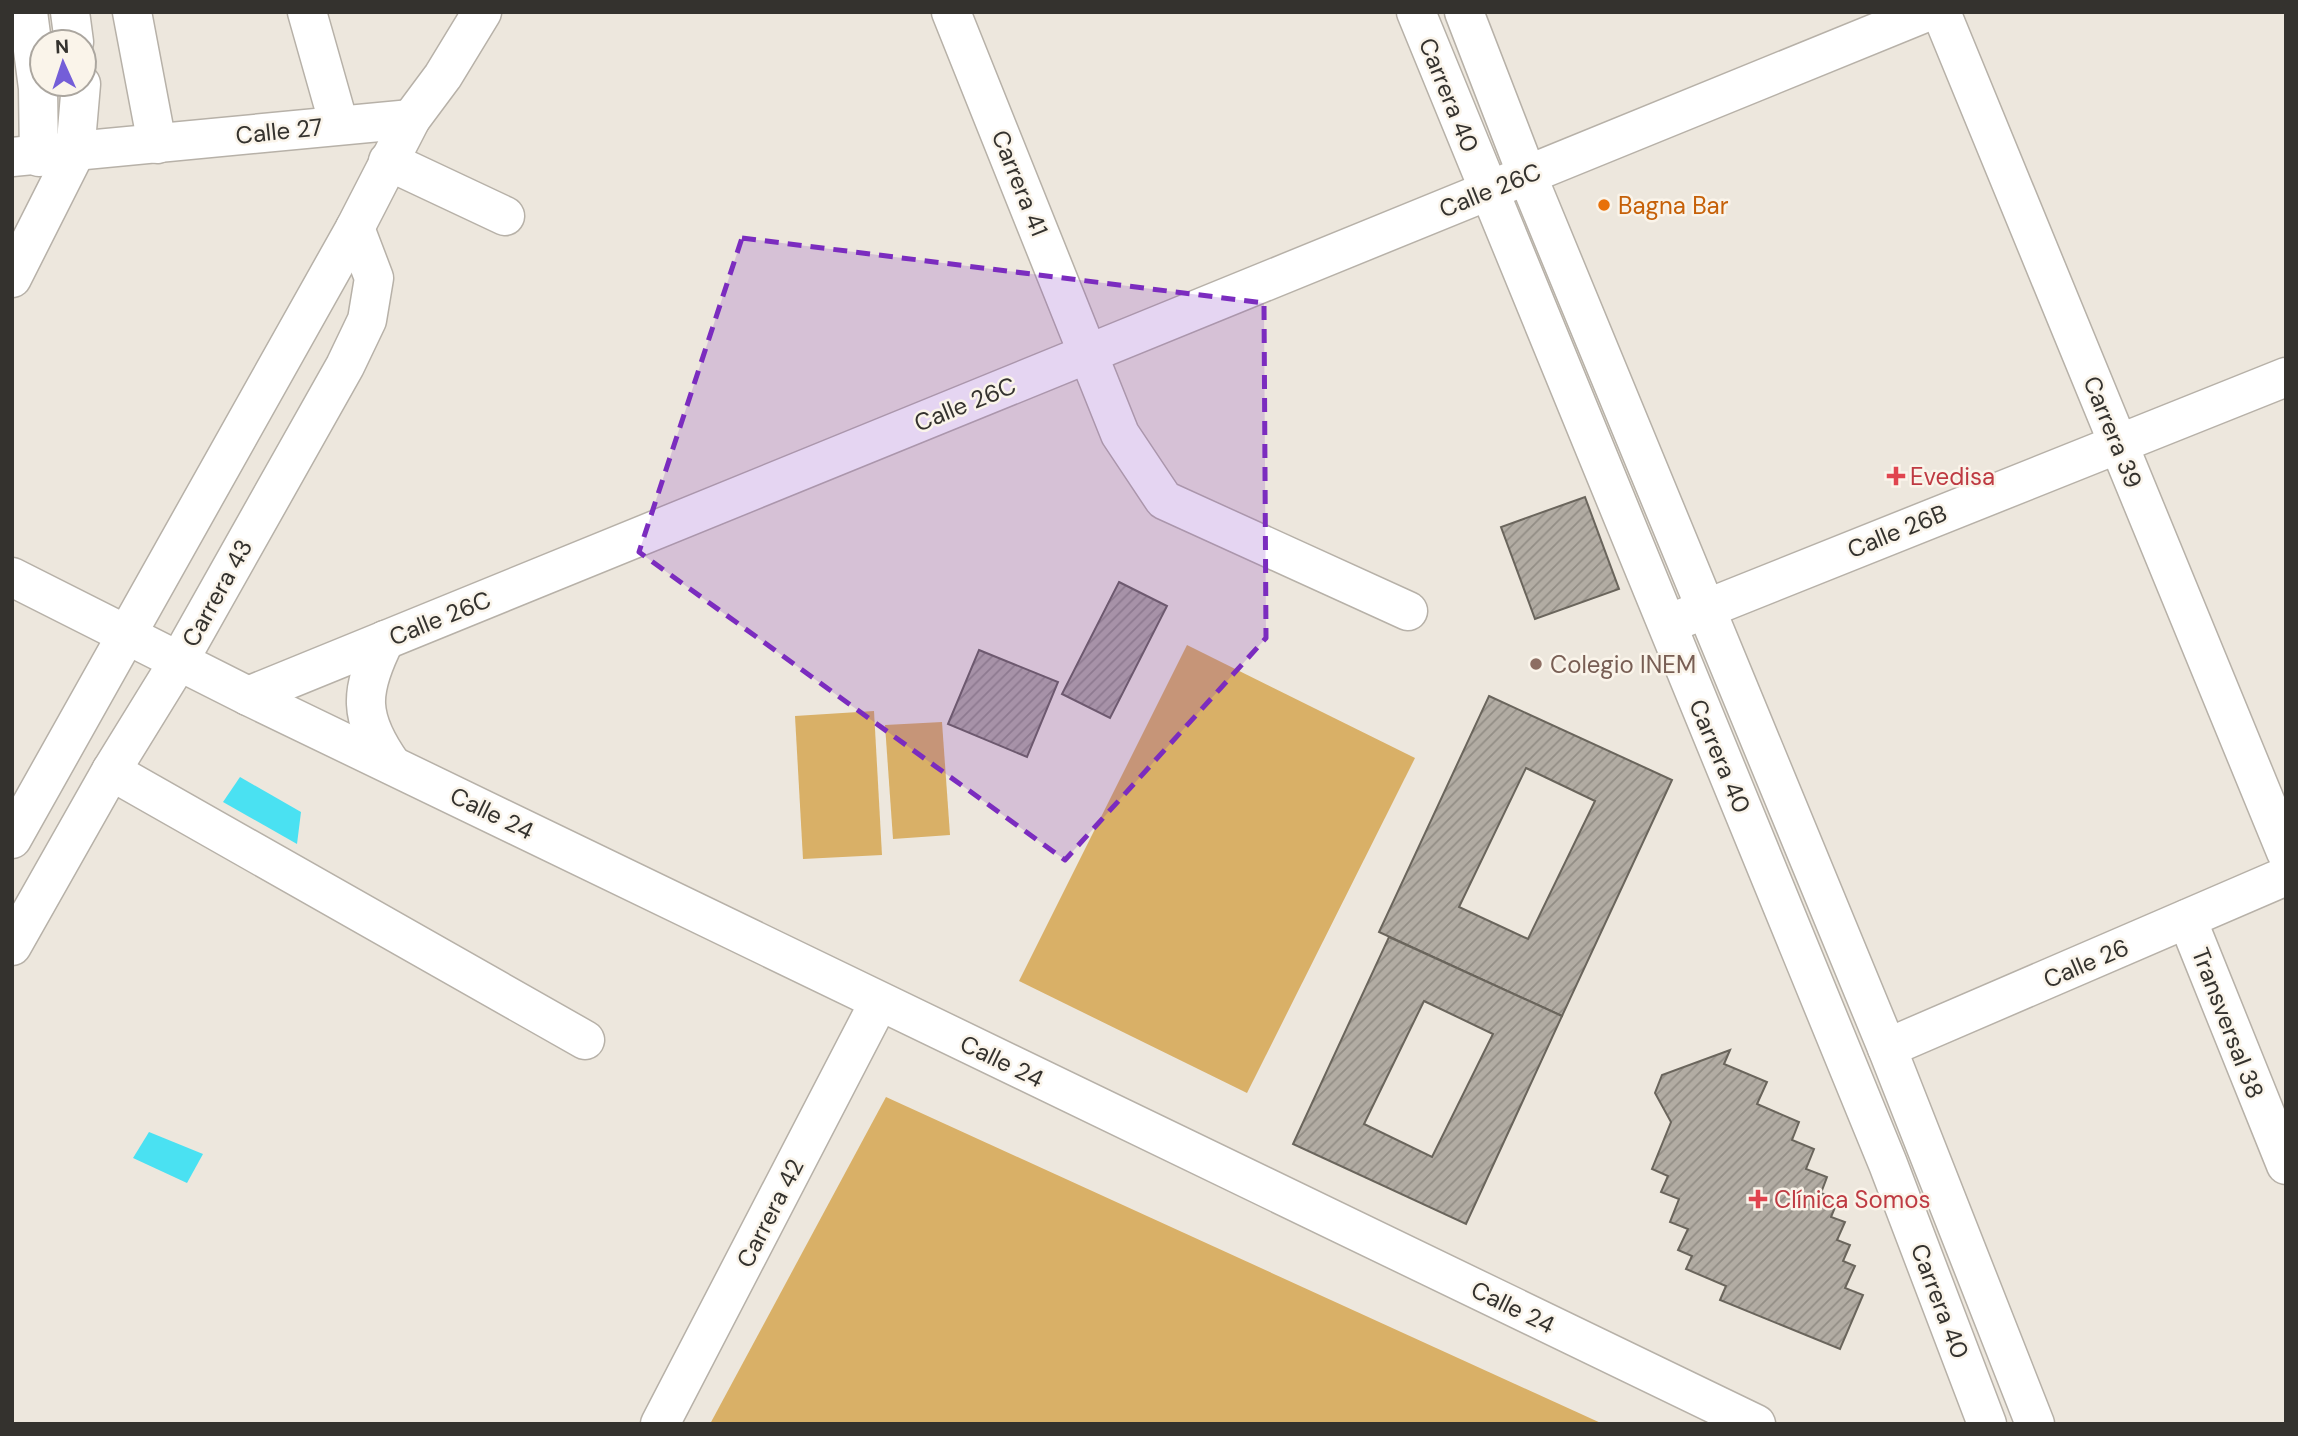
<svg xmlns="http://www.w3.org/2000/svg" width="2298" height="1436" viewBox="0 0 2298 1436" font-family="'DM Sans',sans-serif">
  <defs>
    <pattern id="building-hatch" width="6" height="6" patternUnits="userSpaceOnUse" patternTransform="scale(1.75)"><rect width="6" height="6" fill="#b2aca3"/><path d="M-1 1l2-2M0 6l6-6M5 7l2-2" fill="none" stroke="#928d85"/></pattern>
  </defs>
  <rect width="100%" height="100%" fill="#ede7dd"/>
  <g fill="#d9b067">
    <path d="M1187 645 1415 758 1247 1093 1019 981Z"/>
    <path d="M874 711 882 855 803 859 795 716Z"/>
    <path d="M942 722 950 835 893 839 885 725Z"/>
    <path d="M886 1097 1603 1424H710Z"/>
  </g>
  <g fill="#4ae1f2">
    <path d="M240 777 301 812 297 844 223 802Z"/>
    <path d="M149 1132 203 1154 187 1183 133 1158Z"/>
  </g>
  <g fill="url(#building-hatch)" stroke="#6a655c" stroke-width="2" fill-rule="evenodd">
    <path d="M1585 497 1619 589 1535 619 1501 527Z"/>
    <path d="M1119 582 1167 606 1110 718 1062 694Z"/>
    <path d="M979 650 1058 682 1027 757 948 724Z"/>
    <path d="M1489 696 1672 780 1562 1016 1379 932ZM1526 768 1595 801 1528 939 1459 907Z"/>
    <path d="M1389 937 1562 1016 1466 1224 1293 1144ZM1424 1001 1493 1034 1432 1157 1364 1124Z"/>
    <path d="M1730 1050 1724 1064 1767 1082 1757 1104 1799 1122 1792 1140 1814 1149 1806 1169 1827 1177 1821 1193 1838 1200 1831 1217 1845 1222 1837 1240 1850 1245 1843 1261 1855 1266 1845 1288 1863 1295 1840 1349 1720 1300 1726 1286 1686 1269 1692 1256 1678 1250 1688 1229 1670 1222 1679 1199 1661 1192 1668 1176 1652 1169 1671 1122 1655 1093 1662 1075Z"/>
  </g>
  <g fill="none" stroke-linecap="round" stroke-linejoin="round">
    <g stroke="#b7b1a8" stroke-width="41">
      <g id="minor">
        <path d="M28 12 38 88 39 157"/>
        <path d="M70 12 74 42"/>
        <path d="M132 12 157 144"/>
        <path d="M307 12 339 125"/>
        <path d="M951 12 1120 434 1164 500 1408 611"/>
        <path d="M1416 12 1888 1164 1987 1424"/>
        <path d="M1464 12 1527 175 1887 1048 2035 1424"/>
        <path d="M1941 12 2286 852"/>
        <path d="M12 157 411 119"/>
        <path d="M388 161 505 216"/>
        <path d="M12 278 75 153 81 84"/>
        <path d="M12 577 248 696 1756 1424"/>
        <path d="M1683 618 2286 377"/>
        <path d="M385 640C359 692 358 717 392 765"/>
        <path d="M248 696 1927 12"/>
        <path d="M111 771 585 1040"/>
        <path d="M12 839 355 228 411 119 443 76 482 12"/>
        <path d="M2187 919 2286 1165"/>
        <path d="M12 946 111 771 180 659 345 366 367 320 374 278 355 228"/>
        <path d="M1887 1048 2286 876"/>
        <path d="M660 1424 879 1002"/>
      </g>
    </g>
    <use href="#minor" stroke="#fff" stroke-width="38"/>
  </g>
  <path fill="#7b2cbf" fill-opacity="0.2" stroke="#7b2cbf" stroke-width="5" stroke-dasharray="14 9" stroke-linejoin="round" d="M742 238 1264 303 1266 638 1065 860 639 552Z"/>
  <circle fill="#e8710a" stroke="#faf4ea" stroke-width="2.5" cx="1604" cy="205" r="7"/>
  <g fill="#e0444e" stroke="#faf4ea" stroke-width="2.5">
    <path d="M1892.5 465.5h7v7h7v7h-7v7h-7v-7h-7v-7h7z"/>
    <path d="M1754.5 1188.5h7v7h7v7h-7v7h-7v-7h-7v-7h7z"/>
  </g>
  <circle fill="#8d6e63" stroke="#faf4ea" stroke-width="2.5" cx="1536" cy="664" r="7"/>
  <g text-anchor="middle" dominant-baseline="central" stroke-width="5" stroke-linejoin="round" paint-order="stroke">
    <g font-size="24" fill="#34322e" stroke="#faf4ea">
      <text transform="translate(1449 95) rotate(68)">Carrera 40</text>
      <text transform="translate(279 131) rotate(-6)">Calle 27</text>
      <text transform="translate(1020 183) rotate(68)">Carrera 41</text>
      <text transform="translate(1490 190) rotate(-22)">Calle 26C</text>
      <text transform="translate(965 404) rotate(-22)">Calle 26C</text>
      <text transform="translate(2113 432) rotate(68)">Carrera 39</text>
      <text transform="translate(1897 531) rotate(-22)">Calle 26B</text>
      <text transform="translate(217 593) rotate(-61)">Carrera 43</text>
      <text transform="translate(440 618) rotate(-22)">Calle 26C</text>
      <text transform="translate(1720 756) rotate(67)">Carrera 40</text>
      <text transform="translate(492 813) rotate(26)">Calle 24</text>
      <text transform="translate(2086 963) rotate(-23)">Calle 26</text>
      <text transform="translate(2228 1023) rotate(69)">Transversal 38</text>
      <text transform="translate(1002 1061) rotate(26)">Calle 24</text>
      <text transform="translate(770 1213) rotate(-63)">Carrera 42</text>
      <text transform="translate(1940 1301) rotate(69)">Carrera 40</text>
      <text transform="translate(1513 1307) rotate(26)">Calle 24</text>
    </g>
    <g font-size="24" fill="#c56008" stroke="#faf4ea" text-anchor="start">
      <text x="1618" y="205">Bagna Bar</text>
    </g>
    <g font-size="24" fill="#be3a42" stroke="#faf4ea" text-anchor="start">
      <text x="1910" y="476">Evedisa</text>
      <text x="1774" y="1199">Clínica Somos</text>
    </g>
    <g font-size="24" fill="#785e54" stroke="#faf4ea" text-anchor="start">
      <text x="1550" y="664">Colegio INEM</text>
    </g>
  </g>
  <rect width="2298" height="1436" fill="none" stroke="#34322e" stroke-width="28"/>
  <g transform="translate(63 63) rotate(357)"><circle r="33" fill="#faf4ea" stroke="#aba69f" stroke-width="2"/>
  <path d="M0-5L12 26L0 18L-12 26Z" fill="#745ed8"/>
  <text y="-10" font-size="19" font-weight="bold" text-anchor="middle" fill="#34322e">N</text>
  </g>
</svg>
